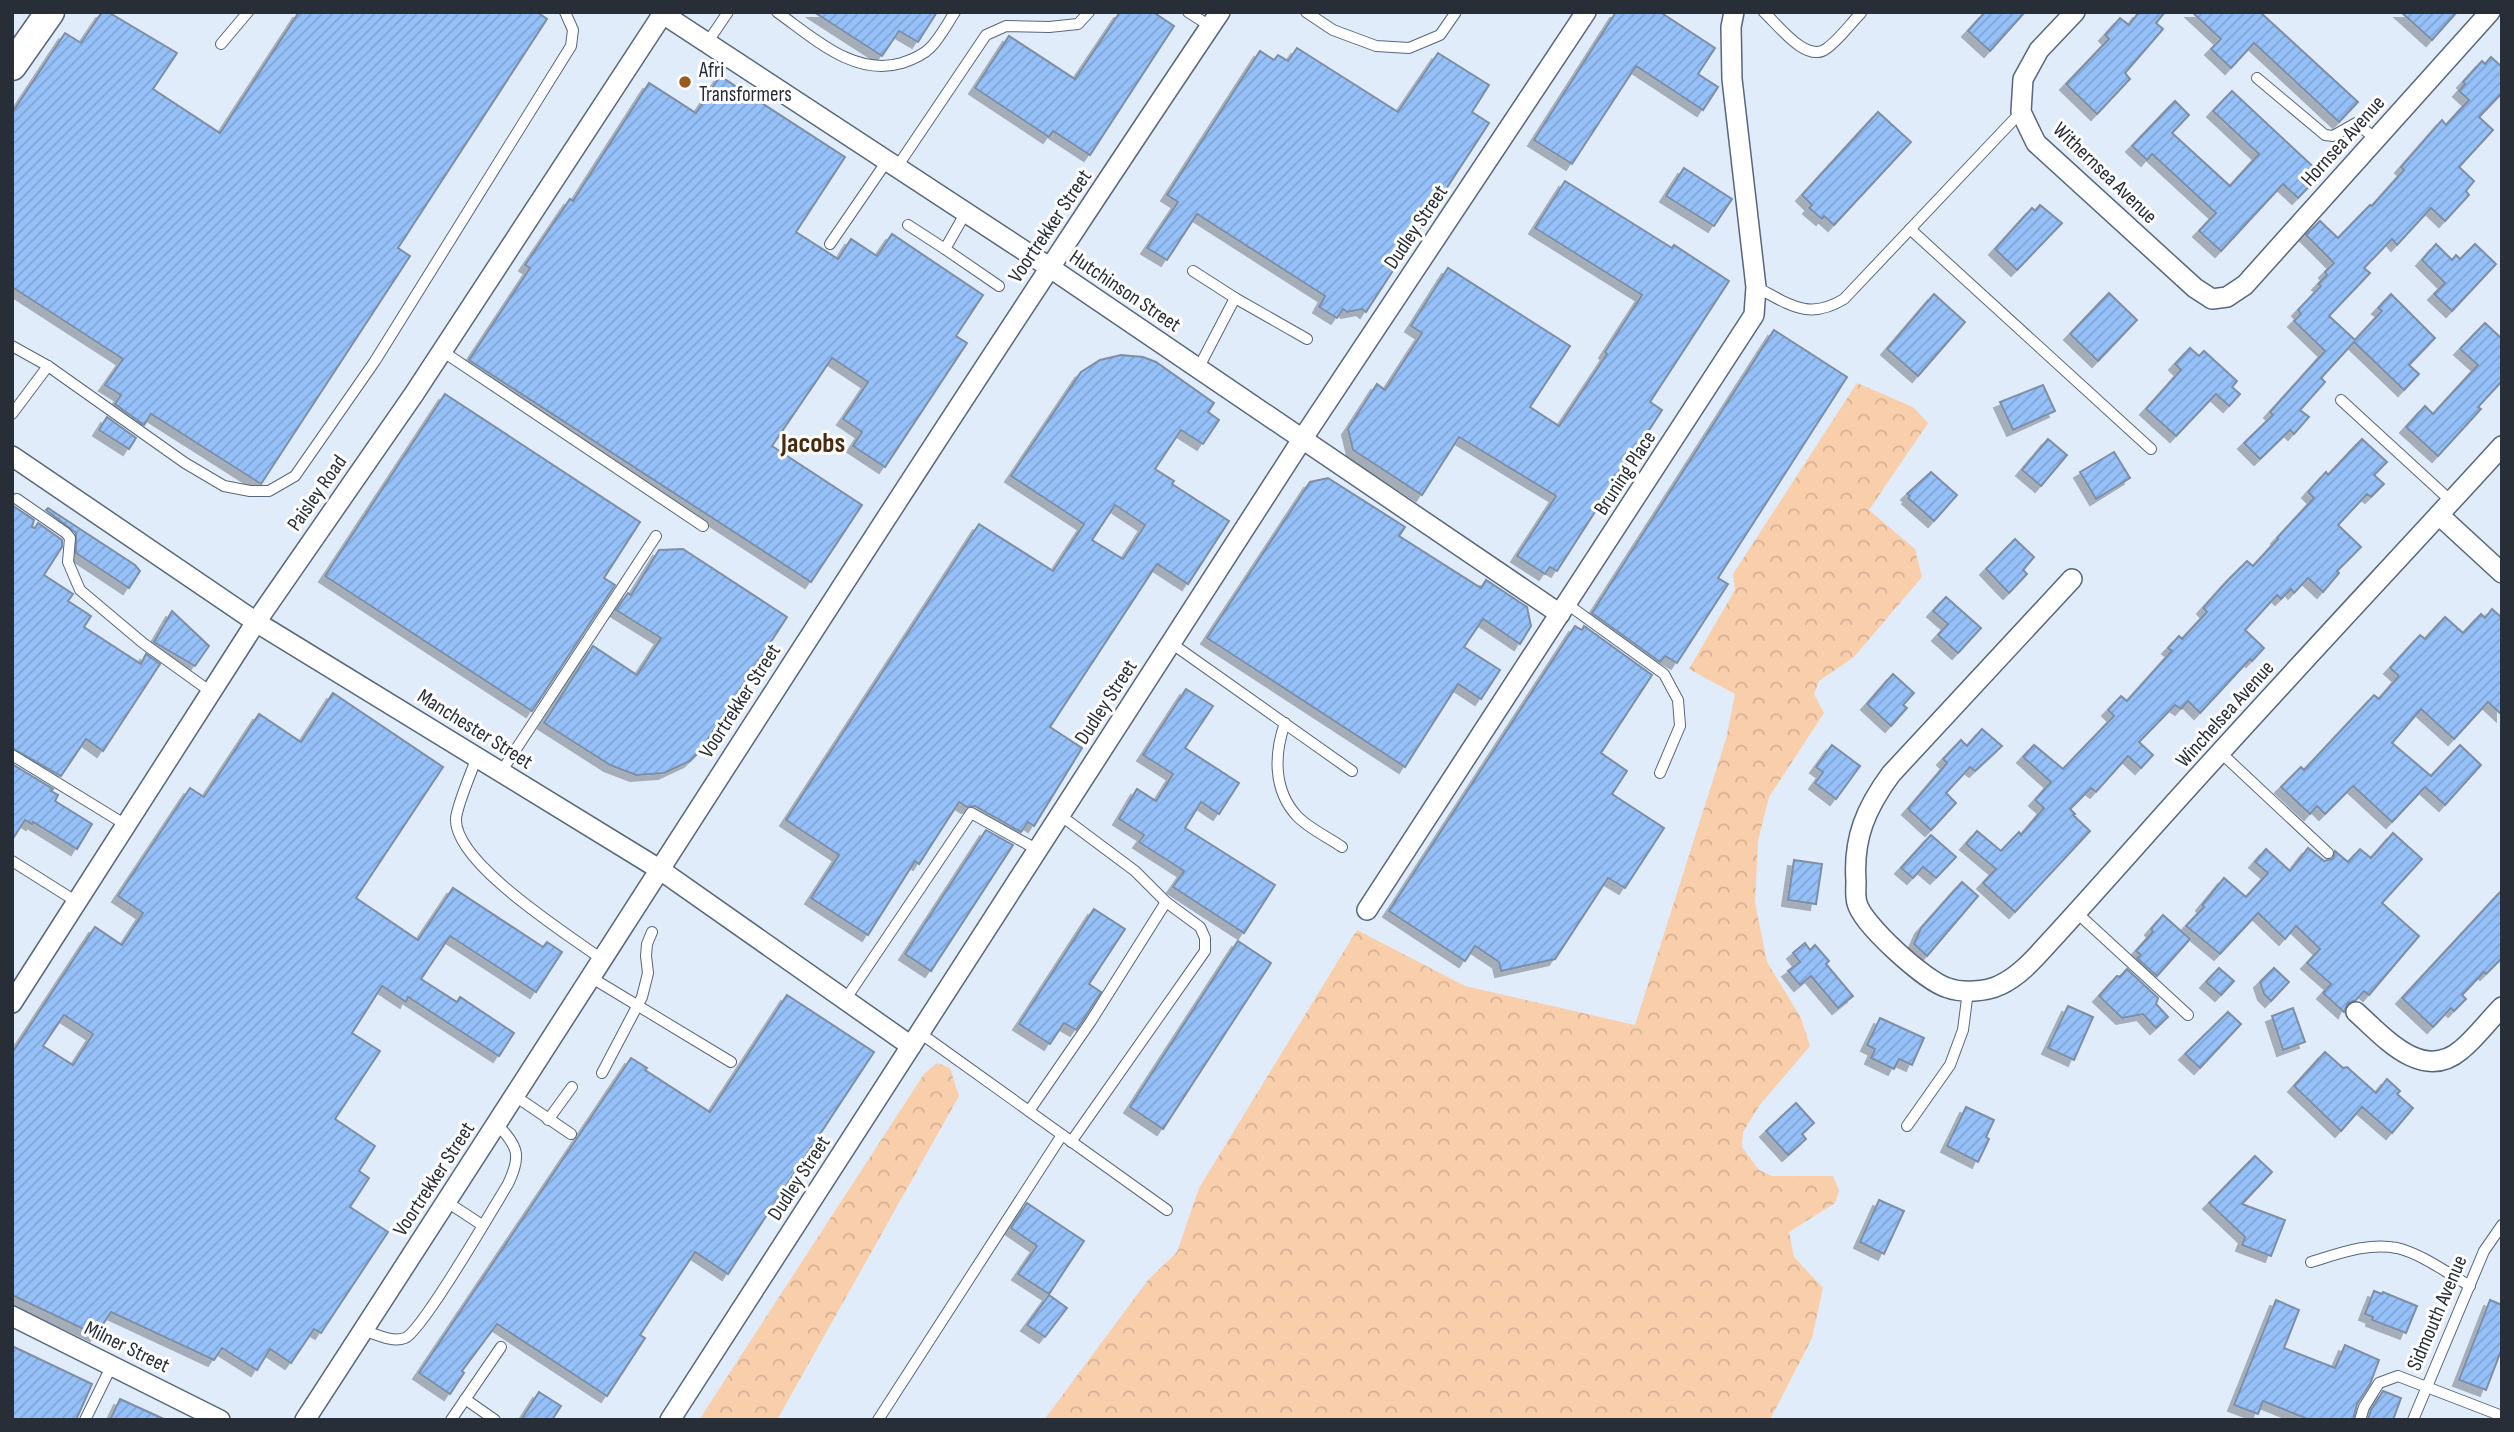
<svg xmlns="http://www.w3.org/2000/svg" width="2514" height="1432" viewBox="0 0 2514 1432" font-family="'Sofia Sans Condensed',sans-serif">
  <defs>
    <pattern id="forest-crowns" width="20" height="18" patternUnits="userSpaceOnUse" patternTransform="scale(1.75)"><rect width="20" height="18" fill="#f9ceab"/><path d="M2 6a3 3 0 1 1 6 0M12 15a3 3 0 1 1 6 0" fill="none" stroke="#d5b194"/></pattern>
    <pattern id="building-hatch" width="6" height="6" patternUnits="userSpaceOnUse" patternTransform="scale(1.75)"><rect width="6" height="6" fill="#95c0f8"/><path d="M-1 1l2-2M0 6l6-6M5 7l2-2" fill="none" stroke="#80a5d5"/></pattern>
    <filter id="shadow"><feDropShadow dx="-6" dy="6" stdDeviation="0" flood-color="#0004"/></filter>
  </defs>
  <rect width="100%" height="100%" fill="#e1ecfb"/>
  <g fill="url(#forest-crowns)">
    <path d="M1857 383 1913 407 1928 423 1869 510 1915 549 1922 577 1854 657 1819 681 1814 694 1824 713 1769 797 1758 841 1755 902 1767 962 1801 1018 1810 1046 1759 1106 1743 1132 1742 1147 1759 1170 1772 1176H1833L1839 1190 1835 1203 1789 1232 1794 1257 1823 1288 1812 1338 1770 1420H1044L1148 1280 1177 1252 1199 1188 1357 930 1465 986 1635 1025 1726 739 1735 694 1689 669 1735 590 1733 574Z"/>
    <path d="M937 1063 950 1068 959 1096 777 1420H699L924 1074Z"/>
  </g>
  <g fill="url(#building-hatch)" stroke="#7d8ea5" stroke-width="2" fill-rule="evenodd" filter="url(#shadow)">
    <path d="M102 12H108L177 53 153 89 220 133 299 12H537L547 19 398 248 410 256 261 484 151 414 144 425 115 404 121 395 105 385 123 359 12 287V113L65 33 81 43Z"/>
    <path d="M814 12H937L918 42 899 31 882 56Z"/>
    <path d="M1120 12H1153L1174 26 1090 155 1053 131 1049 137 975 88 1009 36 1075 79Z"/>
    <path d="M1616 12H1660L1715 48 1698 74 1718 87 1703 110 1636 66 1572 164 1534 140Z"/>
    <path d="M1985 12H2025L1990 51 1968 31Z"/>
    <path d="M2139 12H2165L2156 23 2163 29 2125 73 2130 79 2097 114 2066 84 2109 39 2105 35 2120 18 2129 25Z"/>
    <path d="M2192 12H2260L2358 102 2339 122 2254 43 2231 68 2211 49 2221 39Z"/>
    <path d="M2401 12H2457L2432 40Z"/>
    <path d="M1297 48 1398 112 1438 53 1489 85 1472 112 1489 123 1366 312 1362 309 1347 312 1343 309 1337 318 1319 307 1325 296 1197 214 1167 260 1147 248 1178 202 1167 195 1260 51 1274 60 1278 55 1288 61Z"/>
    <path d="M2491 57 2502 67V93L2479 117 2493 130 2459 167 2474 181 2466 191 2469 195 2445 221 2431 208 2397 245 2392 239 2364 268 2370 273 2329 316 2355 340 2382 311 2378 308 2391 294 2435 338 2409 365 2419 374 2404 390 2354 342 2321 378 2325 382 2300 410 2309 417 2294 434 2290 430 2260 459 2244 443 2273 415 2270 412 2325 351 2294 321 2301 314 2298 310 2321 286 2318 284 2327 275 2325 272 2334 263 2306 235 2320 221 2338 238 2370 205 2372 206 2404 170 2401 167 2442 120 2446 125 2469 100 2459 91 2465 84 2463 82 2482 61 2485 64Z"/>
    <path d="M720 76 845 157 796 232 838 259 851 239 877 256 892 234 983 295 956 336 967 343 885 467 853 446 862 432 843 419 868 382 832 358 772 446 862 505 811 582 469 360 530 268 525 265 570 199 573 201 649 83 696 113Z"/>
    <path d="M2232 91 2321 174 2298 198 2283 184 2221 251 2199 231 2216 213 2152 154 2147 160 2132 146 2175 101 2189 115 2172 133 2230 186 2259 154 2213 111Z"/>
    <path d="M1878 112 1911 142 1834 225 1824 216 1822 219 1809 208 1812 205 1802 195Z"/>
    <path d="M1684 168 1732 199 1714 226 1666 196Z"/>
    <path d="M1565 181 1672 248 1674 245 1729 281 1650 402 1662 410 1617 480 1608 505 1602 501 1557 571 1550 567 1545 574 1517 556 1556 496 1459 437 1422 495 1353 450 1348 429 1377 384 1385 390 1422 333 1411 326 1448 268 1570 346 1530 407 1559 426 1607 354 1605 352 1642 295 1535 228Z"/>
    <path d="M2040 205 2062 223 2017 270 1995 249 2032 208 2035 211Z"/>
    <path d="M2436 244 2452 260 2456 255 2460 259 2475 244 2496 264 2452 311 2434 294 2445 283 2422 260Z"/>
    <path d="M2109 293 2137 320 2098 361 2070 334Z"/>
    <path d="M1934 294 1965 322 1918 376 1887 349Z"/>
    <path d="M2485 323 2502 339V381L2478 407 2481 409 2438 456 2406 427 2425 406 2433 414 2478 365 2460 349Z"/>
    <path d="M1774 330 1847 377 1718 578 1728 584 1677 663 1665 656 1660 662 1592 613Z"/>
    <path d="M2190 348 2199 356 2204 351 2237 381 2232 387 2240 394 2229 406 2216 394 2176 436 2146 409 2181 370 2175 364Z"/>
    <path d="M1121 355 1143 357 1156 362 1214 403 1208 412 1219 420 1203 444 1181 430 1155 469 1174 481 1172 484 1229 521 1188 584 1157 564 1050 727 1082 748 1034 826 1028 822 1021 832 975 806 967 807 959 802 919 864 915 861 868 935 811 898 839 855 786 820 979 524 1053 571 1084 524 1011 476 1081 372 1100 360ZM1115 505 1145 525 1123 559 1092 540Z"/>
    <path d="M2043 385 2055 411 2013 430 2000 402Z"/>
    <path d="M445 394 640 522 604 578 615 585 532 711 325 576Z"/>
    <path d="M107 417 136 438 129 449 99 430Z"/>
    <path d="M2048 439 2067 455 2041 486 2022 470Z"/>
    <path d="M2362 439 2387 462 2374 475 2384 484 2371 497 2367 494 2338 525 2361 547 2337 571 2339 573 2323 592 2308 578 2294 593 2291 589 2281 599 2277 595 2245 630 2264 648 2252 661 2250 659 2200 713 2188 701 2181 709 2175 705 2139 742 2153 755 2141 768 2128 756 2096 792 2091 788 2070 809 2075 814 2073 815 2090 831 2015 912 1983 883 1996 869 1966 844 1977 831 2001 851 2019 832 2021 835 2044 808 2035 800 2051 782 2023 757 2034 745 2063 769 2114 716 2108 710 2121 696 2127 701 2172 651 2168 648 2179 636 2182 639 2207 612 2203 608 2228 580 2247 561 2253 566 2278 539 2277 538 2314 498 2308 492 2326 472 2328 475Z"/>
    <path d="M2114 452 2130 478 2096 499 2080 472Z"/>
    <path d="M1931 472 1957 495 1934 521 1908 498 1910 496 1907 494Z"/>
    <path d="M1328 478 1405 527 1399 536 1481 588 1486 580 1527 607 1531 626 1520 644 1483 619 1464 647 1500 670 1481 699 1458 684 1405 767 1207 638 1310 482Z"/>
    <path d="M12 505 34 520 32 527 35 528 38 523 62 540V547L44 575 73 594 68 601 91 616 84 627 141 664 146 654 160 664 103 751 86 739 61 776 12 748Z"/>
    <path d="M48 508 135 565 140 571 129 588 76 553V533L46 510Z"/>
    <path d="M2015 539 2034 557 2023 570 2027 574 2009 593 1986 569Z"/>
    <path d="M683 549 787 617 700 751 690 761 664 773 636 775 610 765 544 723 593 646 637 675 661 638 616 610 628 593 631 595 659 550Z"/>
    <path d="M1946 597 1981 628 1958 653 1938 635 1948 624 1933 611Z"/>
    <path d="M2492 609 2502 618V715L2488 702 2454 739 2421 709 2392 743 2431 776 2460 745 2481 765 2445 805 2425 787 2392 822 2353 786 2325 814 2317 806 2310 814 2281 787 2301 767 2304 770 2374 695 2379 699 2399 676 2390 668 2420 635 2425 639 2445 617 2463 633 2481 614 2485 618Z"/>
    <path d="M172 611 209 646 195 666 154 642Z"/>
    <path d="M1575 626 1582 630 1584 626 1652 675 1601 753 1627 771 1612 794 1664 828 1625 888 1608 878 1555 959 1501 971 1499 962 1475 946 1465 961 1389 911Z"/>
    <path d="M1893 674 1914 693 1903 705 1907 708 1891 726 1867 704Z"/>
    <path d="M1186 689 1213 706 1185 748 1239 783 1219 814 1201 802 1185 828 1275 885 1244 933 1173 887 1184 871 1139 842 1144 835 1119 819 1137 789 1156 801 1173 774 1143 755Z"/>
    <path d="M333 693 443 767 356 898 418 940 453 888 543 947 547 942 562 952 536 992 450 936 421 979 457 1002 460 997 514 1033 499 1056 408 997 406 1002 382 986 352 1033 380 1051 335 1119 375 1146 359 1171 369 1178 350 1207 388 1232 321 1333 314 1329 291 1363 270 1349 257 1370 222 1348 214 1360 111 1312 96 1335 12 1295V1053L95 927 122 945 143 913 118 896 190 788 204 797 259 714 301 742ZM64 1015 93 1034 73 1065 43 1046Z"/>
    <path d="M1982 729 2002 746 1975 771 1970 767 1946 793 1956 803 1931 830 1908 809 1947 763 1943 759 1961 740 1967 746Z"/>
    <path d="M1832 745 1860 766 1836 799 1815 783 1823 772 1816 767Z"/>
    <path d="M12 764 53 789 51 791 58 795 55 801 92 824 77 849 33 822 32 824 25 820 12 840Z"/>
    <path d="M986 830 1013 845 931 971 905 954Z"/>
    <path d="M2393 833 2422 859 2382 903 2419 936 2369 995 2364 991 2356 1000 2348 1003 2344 1012 2323 993 2331 984 2307 963 2320 949 2296 926 2285 939 2258 913 2220 954 2186 926 2204 907 2202 905 2224 878 2246 897 2268 873 2255 862 2266 849 2290 871 2308 848 2324 861 2333 859 2335 851 2348 862 2360 849 2371 858Z"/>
    <path d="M1931 835 1956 857 1936 878 1923 867 1913 878 1901 868Z"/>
    <path d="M1794 860 1822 864 1816 904 1788 900Z"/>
    <path d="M1962 882 1978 896 1927 956 1914 944 1921 928Z"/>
    <path d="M2502 890V958L2486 974 2484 972 2462 995 2466 999 2454 1011 2451 1008 2433 1027 2402 998Z"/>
    <path d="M1094 909 1125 929 1089 984 1101 992 1085 1017 1076 1030 1064 1023 1050 1044 1019 1024Z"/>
    <path d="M2163 915 2190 939 2157 976 2137 958 2141 955 2136 951 2153 932 2151 929Z"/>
    <path d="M1238 941 1271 963 1163 1129 1130 1107Z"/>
    <path d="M1805 943 1810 950 1815 945 1829 961 1826 964 1853 996 1838 1008 1811 976 1800 985 1788 971 1800 962 1793 953Z"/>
    <path d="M2219 968 2234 981 2221 995 2206 982Z"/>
    <path d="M2274 968 2289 982 2271 1001 2264 994 2260 982Z"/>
    <path d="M2127 969 2158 998 2156 1004 2168 1017 2156 1028 2143 1014 2122 1018 2099 996 2117 976 2120 977Z"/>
    <path d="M787 995 874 1052 728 1274 695 1252 640 1335 645 1338 607 1396 497 1324 462 1371 464 1373 450 1394 419 1373 631 1058 647 1068 645 1070 710 1112Z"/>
    <path d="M2068 1006 2093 1017 2074 1060 2048 1048Z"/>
    <path d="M2293 1008 2305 1042 2283 1050 2272 1016Z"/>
    <path d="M2228 1012 2241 1024 2200 1068 2185 1054Z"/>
    <path d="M1880 1018 1924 1038 1912 1065 1899 1059 1894 1069 1871 1058 1875 1049 1867 1045Z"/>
    <path d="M2325 1052 2343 1068 2347 1067 2376 1093 2387 1079 2400 1091 2397 1094 2413 1108 2392 1133 2362 1107 2341 1131 2294 1086Z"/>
    <path d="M1796 1103 1814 1123 1802 1134 1806 1139 1788 1155 1766 1131Z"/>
    <path d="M1966 1107 1994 1120 1986 1137 1989 1139 1978 1162 1947 1146Z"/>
    <path d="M2255 1156 2272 1172 2242 1204 2285 1220 2271 1256 2242 1245 2245 1237 2209 1203Z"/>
    <path d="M1879 1200 1904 1211 1884 1254 1860 1242Z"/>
    <path d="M1027 1203 1084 1241 1049 1294 1018 1274 1037 1246 1011 1228Z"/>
    <path d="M2374 1291 2382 1294 2383 1292 2417 1306 2406 1333 2372 1320 2373 1317 2365 1314Z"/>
    <path d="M1049 1295 1067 1308 1045 1337 1027 1325Z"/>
    <path d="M2276 1300 2299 1310 2284 1348 2335 1368 2345 1345 2379 1360 2370 1384 2357 1404 2353 1420H2310L2263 1401 2258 1414 2234 1405Z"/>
    <path d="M2490 1300 2502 1305V1348L2486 1390 2459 1380Z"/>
    <path d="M12 1346 92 1384 76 1420H12Z"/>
    <path d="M2383 1391 2401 1398 2393 1420H2368L2371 1410Z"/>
    <path d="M539 1392 561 1406 552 1420H521Z"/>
    <path d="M120 1399 166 1420H110Z"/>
  </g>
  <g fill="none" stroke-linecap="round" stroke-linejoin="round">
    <g stroke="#57677c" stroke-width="12">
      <g id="service">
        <path d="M777 12C814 38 854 77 902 63 911 60 923 55 930 48 940 38 947 24 955 12"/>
        <path d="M1188 12 1210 26"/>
        <path d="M1306 12 1333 30 1376 46 1409 48 1440 35 1456 12"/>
        <path d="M1764 12C1778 25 1806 63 1826 49 1839 40 1850 24 1861 13"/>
        <path d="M707 43 728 12"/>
        <path d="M221 44 248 12"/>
        <path d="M2257 78 2325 135 2333 136 2356 123 2376 139"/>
        <path d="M897 167 986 35 1006 26 1049 27 1078 24 1089 12"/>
        <path d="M908 225 945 249 966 212"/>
        <path d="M1910 229 2151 449"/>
        <path d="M830 244 887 161"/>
        <path d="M945 249 999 286"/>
        <path d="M1193 271 1235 298 1199 367"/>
        <path d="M1756 287C1789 304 1808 321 1844 299L2021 112"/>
        <path d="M1235 298 1307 339"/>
        <path d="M12 346 48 366 185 463 224 486 250 491H269L295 476 375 361 571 46 573 30 565 12"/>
        <path d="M442 351 703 526"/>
        <path d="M2341 400 2451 501"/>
        <path d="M12 414 48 366"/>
        <path d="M17 499 66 533 70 538 68 562 80 590 143 643 211 692"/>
        <path d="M1567 604 1664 674 1678 700 1680 726 1660 773"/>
        <path d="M1171 643 1352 771"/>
        <path d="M1285 723C1274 754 1273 790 1297 816 1308 828 1328 837 1342 847"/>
        <path d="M2220 752 2328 853"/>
        <path d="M12 755 126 825"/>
        <path d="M477 757C471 773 458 803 456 818 453 863 569 935 603 960"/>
        <path d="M501 772 656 536"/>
        <path d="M1060 815 1135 871 1166 902 1200 927 1205 938V951L1071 1142"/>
        <path d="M12 861 77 902"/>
        <path d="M2076 912 2188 1015"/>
        <path d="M592 978 731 1062"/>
        <path d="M845 1000 971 813 1038 850"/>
        <path d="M920 1033 1167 1210"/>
        <path d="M602 1073 642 997 648 973 646 956 647 944 652 932"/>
        <path d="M515 1096 571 1134"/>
        <path d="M1029 1111 1091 1021 1166 902"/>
        <path d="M548 1120 572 1087"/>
        <path d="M1907 1126 1950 1065 1963 1030 1968 991"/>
        <path d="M447 1202 482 1225"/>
        <path d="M2311 1262C2338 1254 2368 1242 2397 1248 2422 1254 2447 1273 2470 1286"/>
        <path d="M363 1330C376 1334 392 1343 405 1338 422 1331 494 1207 508 1184 522 1155 518 1147 497 1124"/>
        <path d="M465 1399 495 1420"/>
        <path d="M85 1420 112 1365"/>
        <path d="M451 1420 501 1347"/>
        <path d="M878 1420 1062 1135"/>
        <path d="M2360 1420 2364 1407 2379 1383 2398 1376 2502 1416"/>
        <path d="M2413 1420 2484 1251 2502 1225"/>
      </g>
    </g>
    <g stroke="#57677c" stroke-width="22">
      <g id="minor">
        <path d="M660 12 1049 267 1560 614"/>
        <path d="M2075 12 2039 50 2023 79 2021 112 2036 143 2195 288 2212 299 2227 297 2245 285 2490 12"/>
        <path d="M12 456 256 622 659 869 911 1046"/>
        <path d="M2439 515 2502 573"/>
        <path d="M2072 579 1891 774C1866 808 1853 838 1856 881 1856 888 1855 896 1857 903 1862 924 1926 982 1948 988 1962 993 1986 992 2000 985 2022 975 2039 953 2055 936 2087 901 2119 865 2151 829 2266 700 2385 574 2502 446"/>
        <path d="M1367 910 1754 315 1756 287 1732 79 1731 27 1734 12"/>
        <path d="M12 1003 256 622 414 394 664 12"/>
        <path d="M2356 1012C2383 1036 2422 1083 2461 1050 2476 1038 2488 1021 2502 1007"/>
        <path d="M12 1316 220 1420"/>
        <path d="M305 1420C610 951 907 477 1220 12"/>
        <path d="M670 1420 1303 438 1586 12"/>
      </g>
    </g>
    <g stroke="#57677c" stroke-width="31">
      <path id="secondary" d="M12 66 50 12"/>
    </g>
    <use href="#service" stroke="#fff" stroke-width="10"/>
    <use href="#minor" stroke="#fff" stroke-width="19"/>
    <use href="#secondary" stroke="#fff" stroke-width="28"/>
  </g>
  <circle fill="#965a1c" stroke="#fff" stroke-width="2.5" cx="685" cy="82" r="7"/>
  <g text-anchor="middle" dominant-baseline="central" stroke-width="6" stroke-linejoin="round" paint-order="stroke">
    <g font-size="21" fill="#272e37" stroke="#fff" text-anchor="start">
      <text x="699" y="70">Afri<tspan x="699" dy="24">Transformers</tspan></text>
    </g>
    <g font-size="21" fill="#272e37" stroke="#fff">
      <text transform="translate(2343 141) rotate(-48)">Hornsea Avenue</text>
      <text transform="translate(2105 173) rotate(44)">Withernsea Avenue</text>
      <text transform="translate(1050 226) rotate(-56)">Voortrekker Street</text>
      <text transform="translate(1416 227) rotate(-56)">Dudley Street</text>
      <text transform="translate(1125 291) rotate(34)">Hutchinson Street</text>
      <text transform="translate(1625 473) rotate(-57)">Bruning Place</text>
      <text transform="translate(317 493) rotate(-55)">Paisley Road</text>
      <text transform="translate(740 701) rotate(-57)">Voortrekker Street</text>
      <text transform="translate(1106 702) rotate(-57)">Dudley Street</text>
      <text transform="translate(2225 714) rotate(-48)">Winchelsea Avenue</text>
      <text transform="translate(475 729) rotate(32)">Manchester Street</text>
      <text transform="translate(799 1178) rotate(-57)">Dudley Street</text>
      <text transform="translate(434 1179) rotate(-57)">Voortrekker Street</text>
      <text transform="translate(2437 1313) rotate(-67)">Sidmouth Avenue</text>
      <text transform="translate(127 1347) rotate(26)">Milner Street</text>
    </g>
    <g font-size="28" font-weight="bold" fill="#492b0f" stroke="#fff">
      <text x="813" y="443">Jacobs</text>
    </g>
  </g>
  <rect width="2514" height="1432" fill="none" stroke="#272e37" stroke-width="28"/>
</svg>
